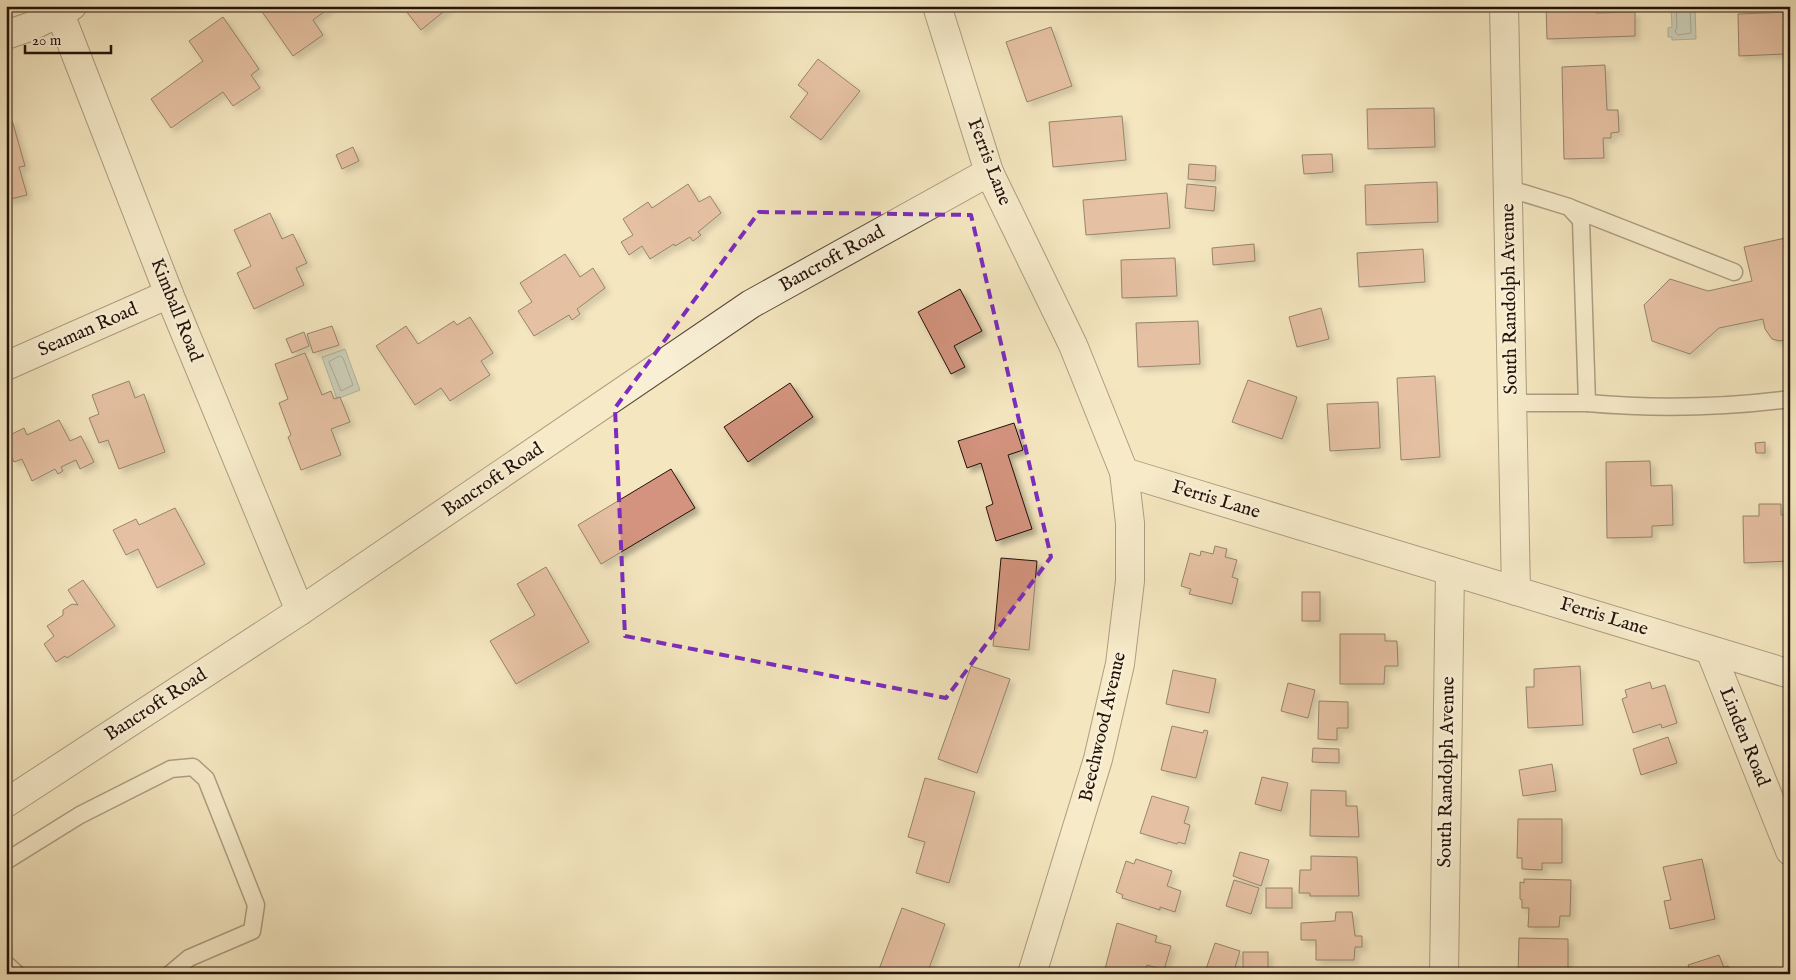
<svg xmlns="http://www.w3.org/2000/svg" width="1796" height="980" viewBox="0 0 1796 980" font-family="'IM FELL English',serif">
  <defs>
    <filter id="shadow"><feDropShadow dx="4.5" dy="4.5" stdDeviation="2.5" flood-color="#0004"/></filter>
  </defs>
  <rect width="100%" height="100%" fill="#f4e6bf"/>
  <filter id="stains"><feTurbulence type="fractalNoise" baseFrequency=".004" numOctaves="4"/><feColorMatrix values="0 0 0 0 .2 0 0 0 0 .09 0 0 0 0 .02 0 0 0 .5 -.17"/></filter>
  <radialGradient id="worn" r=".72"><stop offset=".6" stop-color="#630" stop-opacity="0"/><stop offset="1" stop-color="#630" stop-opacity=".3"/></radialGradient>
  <g fill="#a0bdbc" stroke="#6e7874">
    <path d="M1671 6H1695L1696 39 1672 40V37H1668V28L1672 27Z"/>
    <path d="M345 349 360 390 337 399 322 357Z"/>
  </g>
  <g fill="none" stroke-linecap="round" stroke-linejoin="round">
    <g stroke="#626762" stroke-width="1">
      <path d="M1676 6 1677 27 1675 32 1678 35 1691 33 1690 6"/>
      <path d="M340 356 343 358 353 385 341 391 329 362Z"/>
    </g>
  </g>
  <g fill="#d3937e" stroke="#231109" filter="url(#shadow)">
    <path d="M258 6H332L313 20 323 35 293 56Z"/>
    <path d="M402 6H447L448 8 421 30Z"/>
    <path d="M1546 6H1585L1586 11H1596V13L1635 12V36L1547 39Z"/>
    <path d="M1790 12V57L1784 58V54L1739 56 1738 14Z"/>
    <path d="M223 17 259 69 251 75 260 88 233 106 223 92 171 128 151 99 203 61 189 41Z"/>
    <path d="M1051 27 1072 86 1027 102 1006 42Z"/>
    <path d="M818 59 860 91 821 140 790 117 808 93 798 85Z"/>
    <path d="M1605 65 1607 110H1618L1619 132 1611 133V138H1603L1604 158 1564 159 1562 67Z"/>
    <path d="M1434 108 1435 147 1368 149 1367 109Z"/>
    <path d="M1122 116 1126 160 1053 167 1049 122Z"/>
    <path d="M12 120 25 166 19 167 27 195 6 200V122Z"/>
    <path d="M353 147 359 161 342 169 336 155Z"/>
    <path d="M1332 154 1333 172 1304 174 1302 155Z"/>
    <path d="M1189 164 1216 166 1215 181 1188 179Z"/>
    <path d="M1437 182 1438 222 1366 225 1365 185Z"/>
    <path d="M688 184 699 202 710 196 721 213 698 232 701 235 693 241 690 237 675 246 674 244 650 259 642 246 629 255 621 242 633 235 623 219 648 202 652 208Z"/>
    <path d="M1187 184 1216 187 1214 211 1185 208Z"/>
    <path d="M1167 193 1170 228 1086 235 1083 200Z"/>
    <path d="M270 213 282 239 293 234 307 263 296 268 304 285 254 309 237 273 251 266 234 230Z"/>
    <path d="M1790 237V338L1780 341 1772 339 1765 329 1763 319 1719 328 1690 354 1652 341 1644 305 1670 279 1708 291 1752 281 1744 247Z"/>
    <path d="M1254 244 1255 261 1213 265 1212 248Z"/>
    <path d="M1423 249 1425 282 1359 287 1357 253Z"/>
    <path d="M565 254 580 277 593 268 605 288 577 309 580 314 572 320 569 315 534 336 518 311 532 302 520 283Z"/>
    <path d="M1175 258 1177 296 1122 298 1121 260Z"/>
    <path d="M960 289 982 331 954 346 965 367 951 374 918 312Z"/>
    <path d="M1321 308 1329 339 1297 347 1289 317Z"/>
    <path d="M470 317 493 353 481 361 490 375 450 401 441 388 415 405 376 346 406 326 418 344 454 321 457 325Z"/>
    <path d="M1198 321 1200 364 1138 367 1136 323Z"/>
    <path d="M332 326 339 345 313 353 307 334Z"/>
    <path d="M304 332 309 346 292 353 286 339Z"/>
    <path d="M305 353 322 395 331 391 334 399 340 397 350 422 331 429 341 455 301 470 288 437 291 435 279 403 288 399 275 364Z"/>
    <path d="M1435 376 1440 457 1401 460 1397 378Z"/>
    <path d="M1248 380 1297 397 1282 439 1232 422Z"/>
    <path d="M129 381 135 398 144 394 165 452 119 469 108 440 99 443 89 418 99 414 92 395Z"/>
    <path d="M790 383 813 417 748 462 724 427Z"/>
    <path d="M1378 402 1380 448 1330 451 1327 404Z"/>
    <path d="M59 420 70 441 81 436 94 462 80 469 76 460 61 467 63 471 58 474 55 469 32 481 22 459 14 462 6 446V437L24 428 27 435Z"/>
    <path d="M1014 423 1023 450 1008 455 1032 529 996 541 986 507 993 504 981 463 967 468 958 441Z"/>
    <path d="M1765 442V453H1756L1755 443Z"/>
    <path d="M1650 461 1651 486 1672 485 1673 525 1652 526V537L1607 538 1606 462Z"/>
    <path d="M671 469 695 508 601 564 578 525Z"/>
    <path d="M1759 504H1781V515H1790V561L1744 563 1743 516H1759Z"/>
    <path d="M175 508 205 564 157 588 138 549 126 555 113 530 136 519 139 525Z"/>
    <path d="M1215 546 1227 549 1225 557 1237 560 1232 577 1238 579 1232 604 1189 594 1191 589 1181 586 1190 553 1200 556 1201 551 1213 554Z"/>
    <path d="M1001 558 1037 561 1029 650 993 646Z"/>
    <path d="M546 567 589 642 516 684 490 641 535 615 517 584Z"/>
    <path d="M83 580 115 626 67 658 65 656 56 662 44 644 54 636 47 626 63 615V610L72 604 78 605 68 590Z"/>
    <rect x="1302" y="592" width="18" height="29"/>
    <path d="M1340 634H1385V641H1397L1398 666H1385L1384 684H1340Z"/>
    <path d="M971 666 1010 679 977 773 938 759Z"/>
    <path d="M1580 666 1583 725 1528 728 1526 687H1534V669Z"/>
    <path d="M1173 670 1216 679 1209 713 1166 704Z"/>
    <path d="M1650 682 1652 689 1665 685 1677 723 1662 728 1661 724 1633 733 1622 699 1627 697 1625 690Z"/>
    <path d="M1288 683 1315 690 1308 718 1281 711Z"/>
    <path d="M1319 701 1348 702V728H1337V740L1318 739Z"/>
    <path d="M1172 726 1203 733 1204 730 1208 731 1196 778 1161 770Z"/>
    <path d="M1668 737 1677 763 1641 775 1633 749Z"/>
    <path d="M1313 748 1339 749V763L1312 762Z"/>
    <path d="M1552 764 1556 791 1523 796 1519 770Z"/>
    <path d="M1262 777 1288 783 1281 811 1255 804Z"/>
    <path d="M925 778 975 792 949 883 916 873 925 842 908 837Z"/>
    <path d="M1311 790 1346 791V806H1357L1359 837 1310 836Z"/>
    <path d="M1152 796 1189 807 1184 823 1190 825 1185 844 1178 842 1177 844 1140 833Z"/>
    <path d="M1518 819H1562V863H1542V870L1522 869V858H1517Z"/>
    <path d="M1240 852 1269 860 1261 886 1233 876Z"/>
    <path d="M1311 856 1357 857 1359 896H1310V893H1299L1300 870H1311Z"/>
    <path d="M1136 859 1172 871 1167 886 1181 891 1175 912 1160 907V910L1122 898 1123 895 1116 892 1126 861 1134 864Z"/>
    <path d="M1702 859 1715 919 1670 929 1664 901 1671 900 1663 867Z"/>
    <path d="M1524 879 1571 880 1570 916H1560L1559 927H1528L1529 908H1522V900L1520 899V882L1524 883Z"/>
    <path d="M1234 880 1259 888 1251 914 1226 906Z"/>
    <rect x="1266" y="888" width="26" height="20"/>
    <path d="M902 908 945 924 927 974 878 972Z"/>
    <path d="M1336 912H1352L1355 936H1362V947H1355L1354 960H1316V940H1301V923L1335 921Z"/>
    <path d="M1117 923 1157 936 1155 942 1171 946 1164 970 1147 965 1144 974 1127 969 1125 974 1104 973Z"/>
    <path d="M1519 938 1568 939V974H1518Z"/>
    <path d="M1215 943 1240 951 1233 974H1221L1206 969Z"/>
    <rect x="1243" y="952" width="25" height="17"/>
    <path d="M1719 955 1724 968 1728 966 1730 974H1691L1688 965Z"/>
  </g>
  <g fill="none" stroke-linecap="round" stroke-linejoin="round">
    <g stroke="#574636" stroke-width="19">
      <g id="lane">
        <path d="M1507 188 1569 207 1581 220 1587 403H1512"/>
        <path d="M1571 208 1734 272"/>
        <path d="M1587 403C1656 409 1721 408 1790 399"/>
        <path d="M6 861 80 815 171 769 193 767 206 779 256 905 252 931 189 958 170 974"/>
        <path d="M6 964 17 974"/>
      </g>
    </g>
    <g stroke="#574636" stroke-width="30">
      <g id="street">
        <path d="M57 6 169 294 300 611"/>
        <path d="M937 6 989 172 1073 345 1124 472 1130 523V581L1120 664 1098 759 1032 974"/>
        <path d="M1504 6 1516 591"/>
        <path d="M6 35 32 26 72 6"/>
        <path d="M6 366 169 294"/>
        <path d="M1124 472 1790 674"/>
        <path d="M1710 650 1790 851"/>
        <path d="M6 803 300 611 751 304 989 172"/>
        <path d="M1444 974 1450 571"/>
      </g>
    </g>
    <use href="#lane" stroke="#f8efd5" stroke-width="16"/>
    <use href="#street" stroke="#f8efd5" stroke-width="28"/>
  </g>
  <path d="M0 0H1796V980H0ZM759 212 971 215 1051 557 946 698 625 636 615 408Z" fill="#f4e6bf" fill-opacity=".55" fill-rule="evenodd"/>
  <path fill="none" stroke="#7b2cbf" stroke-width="4" stroke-dasharray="10 6" stroke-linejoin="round" d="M759 212 971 215 1051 557 946 698 625 636 615 408Z"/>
  <g text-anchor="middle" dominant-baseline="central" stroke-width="5" stroke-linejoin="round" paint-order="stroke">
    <g font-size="19" fill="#231109" stroke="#f8efd5">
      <text transform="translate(989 162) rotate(69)">Ferris Lane</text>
      <text transform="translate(832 259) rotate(-29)">Bancroft Road</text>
      <text transform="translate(1510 299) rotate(-91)">South Randolph Avenue</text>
      <text transform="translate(176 310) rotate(68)">Kimball Road</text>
      <text transform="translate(88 330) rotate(-24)">Seaman Road</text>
      <text transform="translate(493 480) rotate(-34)">Bancroft Road</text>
      <text transform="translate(1216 500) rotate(17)">Ferris Lane</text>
      <text transform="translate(1604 617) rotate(17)">Ferris Lane</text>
      <text transform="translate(156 705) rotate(-33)">Bancroft Road</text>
      <text transform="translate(1103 727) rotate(-77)">Beechwood Avenue</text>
      <text transform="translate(1744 737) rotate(68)">Linden Road</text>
      <text transform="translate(1447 772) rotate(-89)">South Randolph Avenue</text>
    </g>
  </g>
  <rect width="1796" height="980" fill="none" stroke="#f4e6bf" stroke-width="25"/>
  <rect x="8" y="8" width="1781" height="965" fill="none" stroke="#231109" stroke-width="2.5"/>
  <rect x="12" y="12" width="1771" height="955" fill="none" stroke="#231109"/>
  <path d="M25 45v8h86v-8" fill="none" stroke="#231109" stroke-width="2.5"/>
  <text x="32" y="45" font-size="15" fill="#231109" stroke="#f8efd5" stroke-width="4" paint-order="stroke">20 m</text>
  <rect width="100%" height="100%" filter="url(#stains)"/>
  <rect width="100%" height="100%" fill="url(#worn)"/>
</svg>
